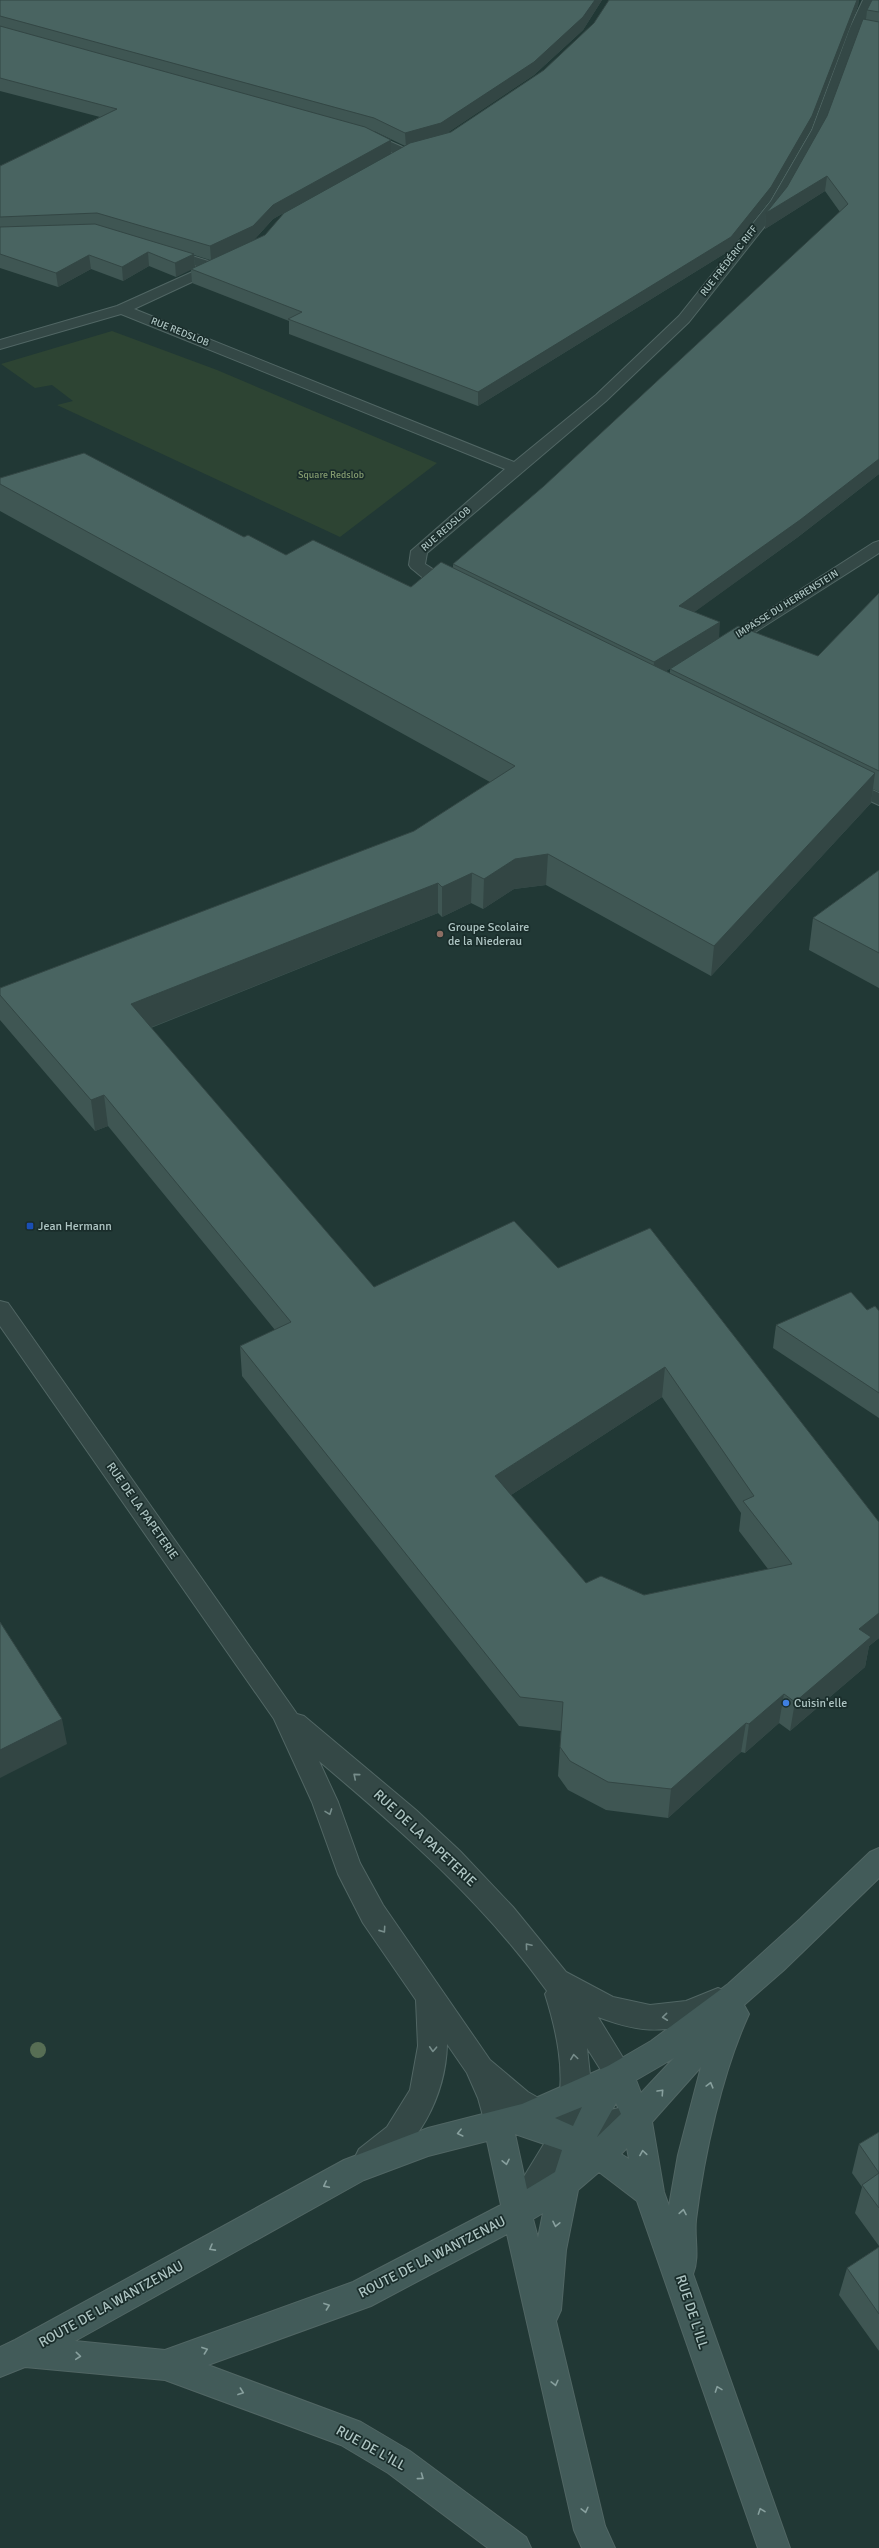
<svg xmlns="http://www.w3.org/2000/svg" width="879" height="2548" viewBox="0 0 879 2548" font-family="Signika,sans-serif">
  <rect width="100%" height="100%" fill="#213835"/>
  <path fill="#2d4433" d="M112 331 217 370 437 463 340 537 57 405 73 401 52 385 35 388 1 364Z"/>
  <g fill="none" stroke-linecap="round" stroke-linejoin="round">
    <g stroke="#516664" stroke-width="2">
      <path id="lane" d="M166 248 218 264 220 267 213 271 161 255 159 252Z"/>
    </g>
    <g stroke="#516664" stroke-width="2">
      <g id="street">
        <path d="M863 0H875L862 28 824 130 784 202 689 322 606 401 427 553 425 564C432 569 459 585 461 588L459 591C441 596 424 578 411 568L409 565 411 551 505 469 121 314 0 349V340L117 306 219 260 224 261 226 264 224 267 134 309 514 462 596 395 679 316 771 201 812 130 850 28Z"/>
        <path d="M364 130 409 150 410 153 409 156H399L360 137 358 134Z"/>
        <path d="M879 541V553L727 650H715L713 646 873 543Z"/>
        <path d="M846 778 879 793V805L840 787 837 783 840 779Z"/>
        <path d="M0 1301 8 1303 297 1714 304 1716 416 1810 460 1851 513 1907 566 1972 613 1997 650 2005 686 2001 718 1988 728 1992 732 2001 728 2010C674 2031 654 2038 598 2017L633 2074 629 2083 619 2087 609 2083 587 2048 590 2075 586 2114C606 2114 629 2101 647 2108L651 2118 647 2128C624 2137 601 2143 577 2141L565 2164 529 2221 518 2225 507 2221 503 2211 550 2134 533 2127 510 2112 513 2124 508 2134 498 2138 488 2134 478 2098 467 2073 447 2044C446 2094 418 2154 369 2173L359 2169 354 2159 359 2149 387 2127 410 2090 418 2046 416 2000 363 1923 338 1874 312 1802 274 1719 0 1326ZM319 1761C403 1832 482 1901 547 1991L545 1994C557 2032 565 2070 558 2109L528 2092 490 2060 383 1905 360 1863 338 1802Z"/>
      </g>
    </g>
    <g stroke="#516664" stroke-width="2">
      <path id="secondary" d="M879 1848V1878L784 1970 744 2005 749 2014C722 2073 704 2155 696 2220 694 2238 700 2257 693 2274L790 2548H758L637 2201 599 2172 578 2190 566 2250 561 2310 556 2321 605 2526 615 2548H582L574 2530 507 2234 371 2306 208 2365 361 2422 410 2451 526 2537 531 2548H488L388 2473 341 2445 165 2380 25 2367 0 2377V2347L15 2340 344 2160 428 2128 522 2104 608 2066 651 2041 728 1984 800 1919 870 1852ZM674 2058 672 2060 641 2093 636 2080ZM701 2067 678 2155 669 2206 664 2192 652 2122ZM616 2103 621 2114 597 2137ZM582 2107 573 2126 555 2118ZM515 2134 562 2150 555 2172 527 2189ZM487 2141 501 2205 353 2282 165 2350 75 2341 364 2180 428 2156ZM627 2148 629 2159 621 2154ZM543 2213 538 2238 533 2219Z"/>
    </g>
    <use href="#lane" fill="#344846" fill-rule="evenodd"/>
    <use href="#street" fill="#344846" fill-rule="evenodd"/>
    <use href="#secondary" fill="#425b59" fill-rule="evenodd"/>
  </g>
  <circle fill="#576e54" cx="38" cy="2050" r="8"/>
  <g fill="#3f5653" fill-rule="evenodd">
    <path d="M0 0H602L583 30 534 75 447 133 451 132 544 70 594 23 609 0H859L858 6 811 129 770 200 729 251 478 406 289 334V321L192 283 191 269 176 277 149 266 123 281 91 269 58 287 0 268V166L100 117 0 91ZM374 131 405 146 265 235 254 240 273 219 391 153ZM194 255 210 260 195 267Z"/>
    <path d="M879 0V474L798 537 694 612 719 638 818 656 879 593V792L873 789 871 803 711 976 546 885 514 889 483 909 471 903 442 917 438 913 151 1028 374 1287 558 1268 879 1522V1638L869 1646 865 1667 790 1731 779 1723 745 1753 741 1752 668 1818 606 1810 568 1790 558 1776 561 1731 519 1726 242 1376 240 1346 275 1330 108 1126 95 1131 0 1020V988L414 831 490 782 0 511V478L244 537 286 555 411 587 453 567V564L544 486 840 212 825 191 765 229 766 213 787 187 827 116 866 20 867 10ZM688 658 670 669V673L666 671ZM662 1397 741 1513 739 1531 768 1569 644 1595 586 1583 511 1495Z"/>
    <path d="M879 870V988L809 950 813 918Z"/>
    <path d="M867 1310 879 1311V1418L773 1348 776 1325Z"/>
    <path d="M879 2132V2246L855 2213 862 2187 852 2173 859 2144Z"/>
    <path d="M879 2247V2351L839 2295 847 2268Z"/>
  </g>
  <g fill="#334644">
    <path d="M595 0H602L583 30 534 75 441 137 406 147 405 133Z"/>
    <path d="M855 0H859L858 6 811 129 770 200 729 251 478 406V392Z"/>
    <path d="M391 140V153L273 219 254 240 211 260 210 246 273 205Z"/>
    <path d="M827 176 825 191 765 229 766 213Z"/>
    <path d="M148 252 149 266 123 281 122 267Z"/>
    <path d="M194 254 195 268 176 277 175 263Z"/>
    <path d="M89 255 91 269 58 287 56 273Z"/>
    <path d="M879 459V474L798 537 678 624 679 606Z"/>
    <path d="M720 622 719 639 653 679 654 662Z"/>
    <path d="M875 773 871 803 711 976 714 946Z"/>
    <path d="M548 854 546 885 514 889 483 909 484 879 515 859Z"/>
    <path d="M472 873 471 903 442 917V887Z"/>
    <path d="M438 883V913L134 1034 131 1004Z"/>
    <path d="M104 1095 108 1126 95 1131 91 1100Z"/>
    <path d="M665 1367 662 1397 494 1506 495 1476Z"/>
    <path d="M879 1613V1638L869 1646 865 1667 790 1731 795 1702 859 1629Z"/>
    <path d="M784 1694 779 1723 745 1753 749 1724Z"/>
    <path d="M62 1719 67 1744 0 1778V1750Z"/>
    <path d="M746 1723 741 1752 668 1818 671 1789Z"/>
  </g>
  <g fill="#496461" stroke="#334644" fill-rule="evenodd">
    <path d="M0 0H595L583 17 534 62 441 123 405 133 374 118 0 16Z"/>
    <path d="M609 0H857L812 116 771 187 731 237 478 392 288 319 302 312 191 269 265 235 284 213 410 143 451 132 544 70 594 23Z"/>
    <path d="M872 0H879V12L867 10Z"/>
    <path d="M863 19 879 22V459L800 520 679 606 720 622 654 662 453 564 544 486 848 204 827 176 766 213 787 187 827 116Z"/>
    <path d="M0 26 365 127 391 140 273 205 253 226 210 246 97 213 0 217V166L117 109 0 78Z"/>
    <path d="M95 224 194 254 175 263 148 252 122 267 89 255 56 273 0 254V227Z"/>
    <path d="M84 453 244 537 248 535 286 555 313 540 411 587 441 562 875 773 714 946 548 854 515 859 484 879 472 873 442 887 438 883 131 1004 374 1287 514 1221 558 1268 650 1228 879 1522V1613L859 1629 871 1637 795 1702 784 1694 749 1724 746 1723 671 1789 608 1782 570 1761 560 1747 563 1702 520 1697 240 1346 291 1322 104 1095 91 1100 0 995V988L414 831 515 766 0 484V478ZM665 1367 754 1496 743 1501 792 1564 644 1595 601 1576 586 1583 495 1476Z"/>
    <path d="M879 593V771L670 669 738 626 818 656Z"/>
    <path d="M879 870V953L813 918Z"/>
    <path d="M851 1292 867 1310 875 1306 879 1311V1393L776 1325Z"/>
    <path d="M0 1622 62 1719 0 1750Z"/>
    <path d="M879 2132V2173L859 2144Z"/>
    <path d="M879 2173V2208L862 2185Z"/>
    <path d="M879 2247V2314L847 2268Z"/>
  </g>
  <defs><path id="oneway-chevron" d="M-2-3.5L2.5 0L-2 3.5" fill="none" stroke-width="1.6" stroke-linecap="round" stroke-linejoin="round"/></defs>
  <g stroke="#778d8b">
    <use href="#oneway-chevron" transform="translate(356 1776) rotate(-140)"/>
    <use href="#oneway-chevron" transform="translate(329 1812) rotate(70)"/>
    <use href="#oneway-chevron" transform="translate(383 1930) rotate(55)"/>
    <use href="#oneway-chevron" transform="translate(528 1946) rotate(-130)"/>
    <use href="#oneway-chevron" transform="translate(665 2017) rotate(174)"/>
    <use href="#oneway-chevron" transform="translate(433 2049) rotate(93)"/>
    <use href="#oneway-chevron" transform="translate(574 2057) rotate(-98)"/>
  </g>
  <g stroke="#88a09e">
    <use href="#oneway-chevron" transform="translate(710 2085) rotate(-75)"/>
    <use href="#oneway-chevron" transform="translate(661 2092) rotate(-47)"/>
    <use href="#oneway-chevron" transform="translate(460 2133) rotate(166)"/>
    <use href="#oneway-chevron" transform="translate(643 2153) rotate(-99)"/>
    <use href="#oneway-chevron" transform="translate(506 2162) rotate(78)"/>
    <use href="#oneway-chevron" transform="translate(326 2185) rotate(153)"/>
    <use href="#oneway-chevron" transform="translate(683 2212) rotate(-80)"/>
    <use href="#oneway-chevron" transform="translate(556 2224) rotate(102)"/>
    <use href="#oneway-chevron" transform="translate(212 2248) rotate(151)"/>
    <use href="#oneway-chevron" transform="translate(327 2306) rotate(-20)"/>
    <use href="#oneway-chevron" transform="translate(205 2350) rotate(-20)"/>
    <use href="#oneway-chevron" transform="translate(78 2356) rotate(5)"/>
    <use href="#oneway-chevron" transform="translate(555 2383) rotate(76)"/>
    <use href="#oneway-chevron" transform="translate(718 2389) rotate(-110)"/>
    <use href="#oneway-chevron" transform="translate(241 2392) rotate(20)"/>
    <use href="#oneway-chevron" transform="translate(421 2477) rotate(36)"/>
    <use href="#oneway-chevron" transform="translate(585 2510) rotate(76)"/>
    <use href="#oneway-chevron" transform="translate(761 2511) rotate(-110)"/>
  </g>
  <circle fill="#8d6e63" stroke="#1a2d2b" stroke-width="1.5" cx="440" cy="934" r="4"/>
  <rect fill="#1a4fb4" stroke="#1a2d2b" stroke-width="1.5" x="26" y="1222" width="8" height="8" rx="2"/>
  <circle fill="#3f7fe0" stroke="#1a2d2b" stroke-width="1.5" cx="786" cy="1703" r="4"/>
  <g text-anchor="middle" dominant-baseline="central" stroke-width="3.5" stroke-linejoin="round" paint-order="stroke">
    <g font-size="10" fill="#aec5c3" stroke="#1a2d2b">
      <text transform="translate(729 261) rotate(-52)">RUE FRÉDÉRIC RIFF</text>
      <text transform="translate(180 332) rotate(22)">RUE REDSLOB</text>
      <text transform="translate(446 529) rotate(-41)">RUE REDSLOB</text>
      <text transform="translate(787 604) rotate(-32)">IMPASSE DU HERRENSTEIN</text>
    </g>
    <g font-size="10" fill="#839a6e" stroke="#1a2d2b">
      <text x="331" y="475">Square Redslob</text>
    </g>
    <g font-size="12" fill="#aec5c3" stroke="#1a2d2b" text-anchor="start">
      <text x="448" y="927">Groupe Scolaire<tspan x="448" dy="14">de la Niederau</tspan></text>
      <text x="38" y="1226">Jean Hermann</text>
      <text x="794" y="1703">Cuisin'elle</text>
    </g>
    <g font-size="12" fill="#aec5c3" stroke="#1a2d2b">
      <text transform="translate(142 1511) rotate(55)">RUE DE LA PAPETERIE</text>
    </g>
    <g font-size="14" fill="#aec5c3" stroke="#1a2d2b">
      <text transform="translate(425 1838) rotate(43)">RUE DE LA PAPETERIE</text>
      <text transform="translate(432 2257) rotate(-27)">ROUTE DE LA WANTZENAU</text>
      <text transform="translate(111 2304) rotate(-29)">ROUTE DE LA WANTZENAU</text>
      <text transform="translate(692 2312) rotate(72)">RUE DE L'ILL</text>
      <text transform="translate(371 2448) rotate(29)">RUE DE L'ILL</text>
    </g>
  </g>
</svg>
